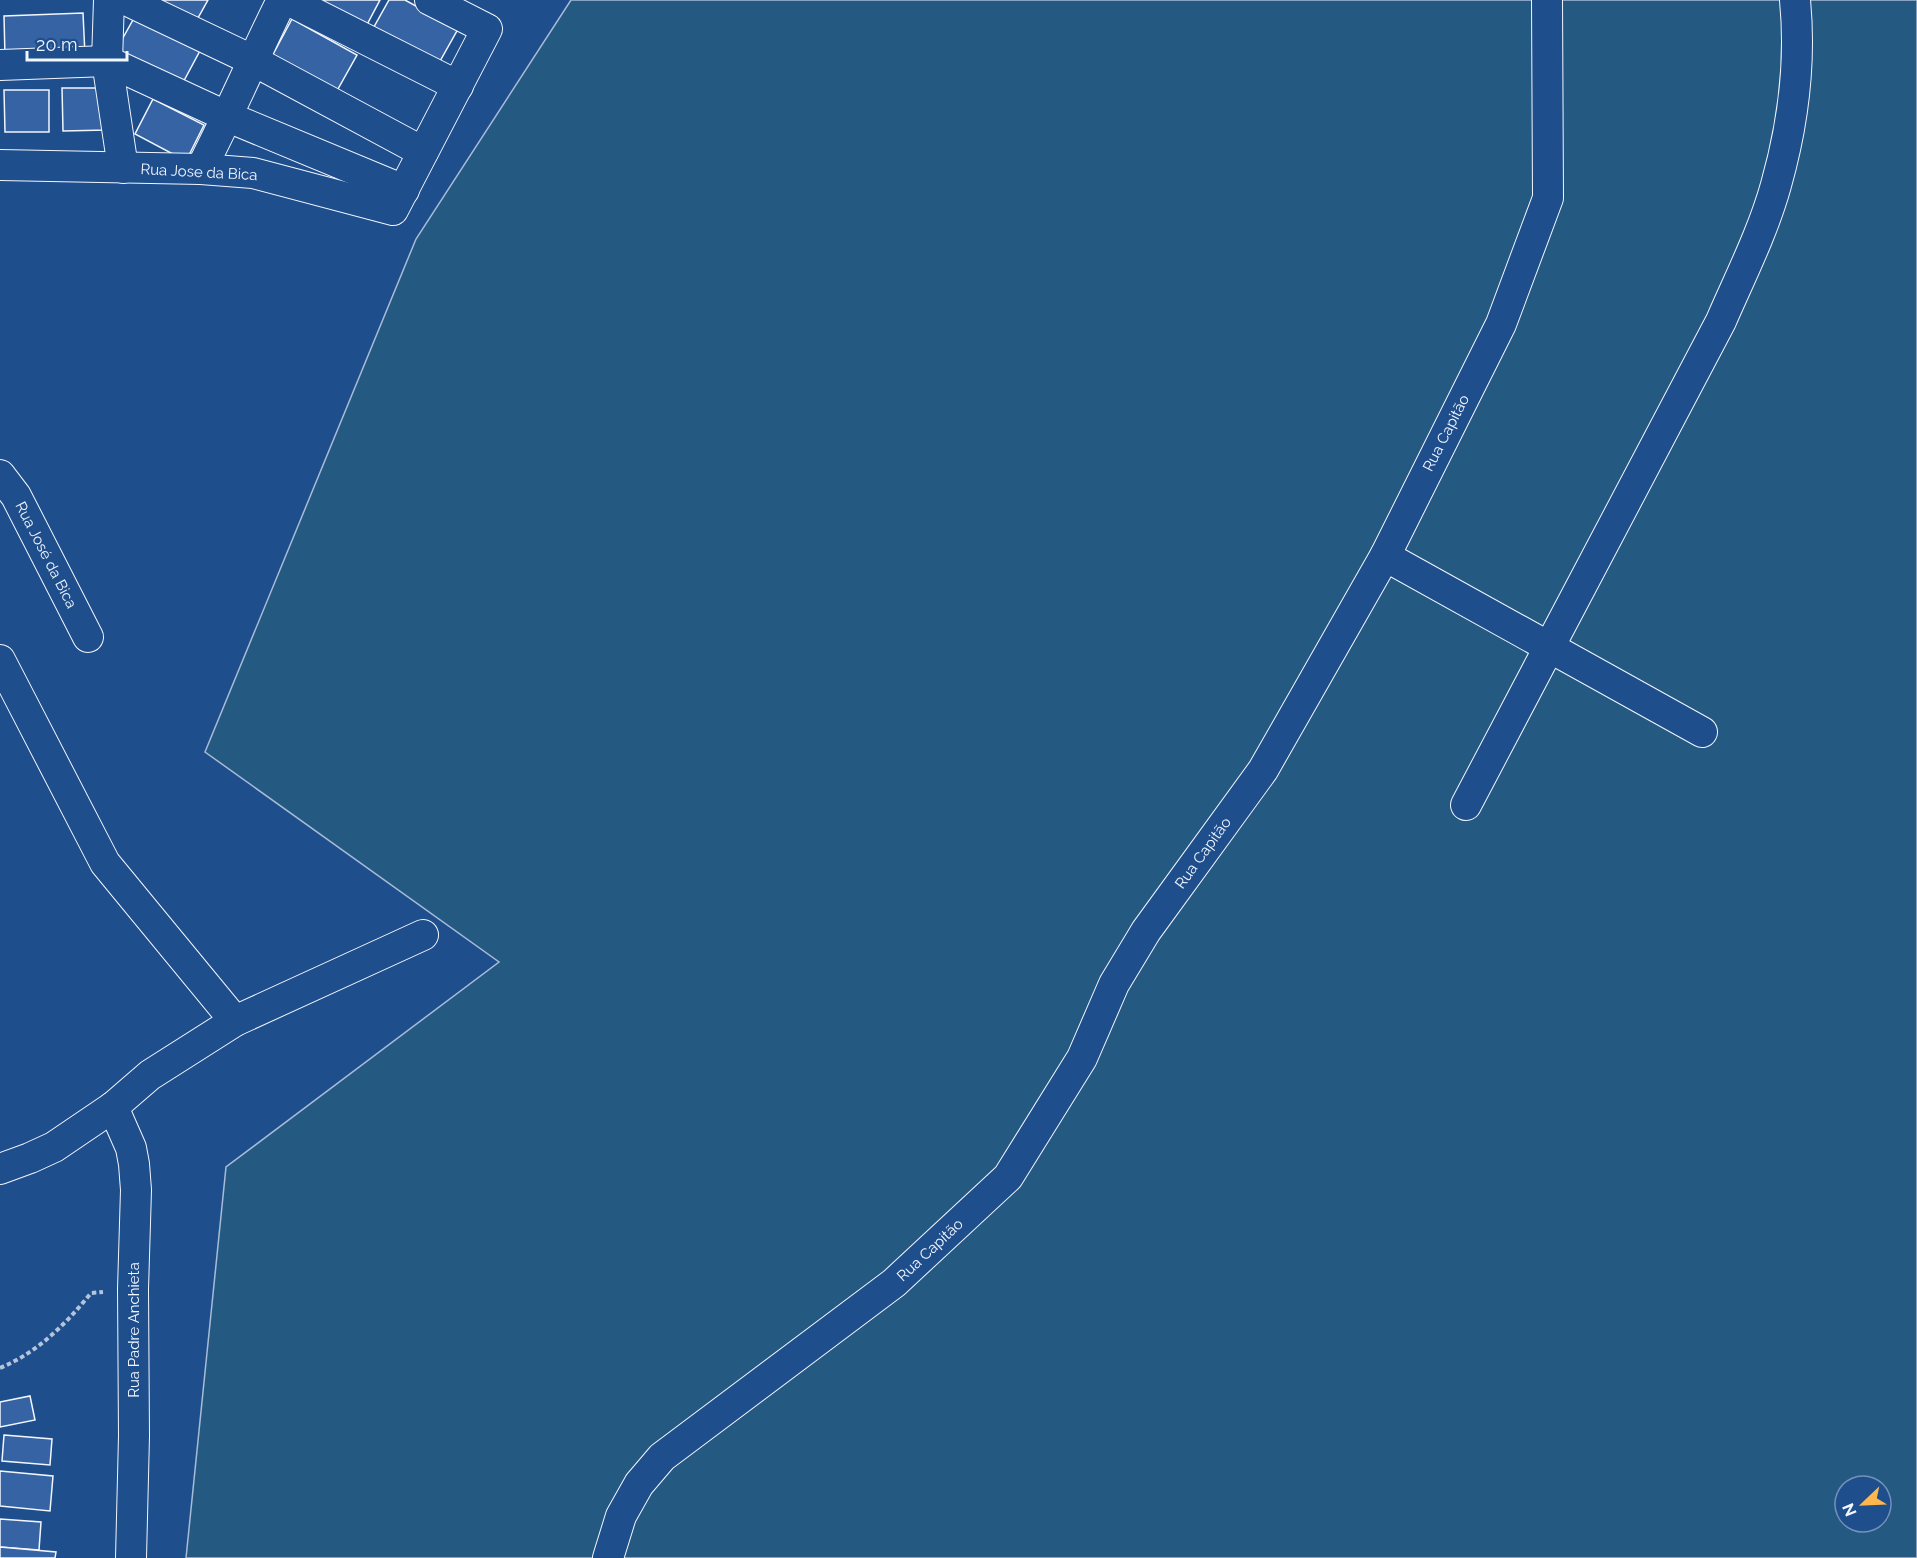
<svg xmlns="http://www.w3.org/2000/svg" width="1917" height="1558" viewBox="0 0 1917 1558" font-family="Raleway,sans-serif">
  <rect width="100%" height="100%" fill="#1f4e8c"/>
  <path fill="#245a82" stroke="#a8bbd7" stroke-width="1.5" fill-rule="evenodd" d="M571 0H1917V1558H186L226 1167 499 962 205 752 416 239ZM1845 1486H1881V1522H1845Z"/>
  <g fill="#3563a3" stroke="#f2f6ff" stroke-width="1.5">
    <path d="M148 0H208L194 25Z"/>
    <path d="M301 0H380L362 34Z"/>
    <path d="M389 0H405L458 29 435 70 370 34Z"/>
    <path d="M138 11 202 47 180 88 115 52Z"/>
    <path d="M83 13 85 55 5 57 4 16Z"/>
    <path d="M292 19 357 55 334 96 270 60Z"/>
    <path d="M62 88H106L107 130 63 131Z"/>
    <path d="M4 90H49V132H5Z"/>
    <path d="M153 99 204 125 186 161 135 134Z"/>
    <path d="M30 1396 35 1420 0 1427V1402Z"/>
    <path d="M4 1435 52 1439 50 1465 2 1461Z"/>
    <path d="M0 1471 53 1476 50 1511 0 1506Z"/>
    <path d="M0 1519 41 1522 39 1550 0 1547Z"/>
    <path d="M0 1547 56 1552 55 1558H0Z"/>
  </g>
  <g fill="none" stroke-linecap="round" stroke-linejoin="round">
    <g stroke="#f2f6ff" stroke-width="32">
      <g id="minor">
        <path d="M109 0 107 61 123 168"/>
        <path d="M126 0 252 60 423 152"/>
        <path d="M288 0 458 86"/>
        <path d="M0 65 107 61 228 117 404 190"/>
        <path d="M0 165 201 169 253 173 393 210 487 29 430 0"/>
        <path d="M201 169C230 113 254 56 282 0"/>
        <path d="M0 475 16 496 88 637"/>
        <path d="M1385 556 1702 732"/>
        <path d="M0 660 105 863 235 1021"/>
        <path d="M1466 805 1721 321C1740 277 1763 232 1776 185 1793 125 1801 62 1795 0"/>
        <path d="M113 1107 131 1148 134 1164 136 1190 133 1289 134 1436 131 1558"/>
        <path d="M0 1169 30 1158 54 1147 113 1107 150 1075 235 1021 423 935"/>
        <path d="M608 1558 621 1516 639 1484 662 1457 894 1283 1008 1177 1082 1058 1114 984 1146 931 1263 770 1385 556 1501 324 1548 198 1547 0"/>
      </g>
    </g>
    <path stroke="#b3c4dc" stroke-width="4" stroke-dasharray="4.5 3" stroke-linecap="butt" d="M0 1368C38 1352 65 1325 91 1293L103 1292"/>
    <use href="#minor" stroke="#1f4e8c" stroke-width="30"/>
  </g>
  <g text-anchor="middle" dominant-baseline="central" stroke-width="4.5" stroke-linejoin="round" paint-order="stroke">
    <g font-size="15" fill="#f2f6ff" stroke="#1f4e8c">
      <text transform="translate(199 172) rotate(3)">Rua Jose da Bica</text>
      <text transform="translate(1446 433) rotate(-63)">Rua Capitão</text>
      <text transform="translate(46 555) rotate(63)">Rua José da Bica</text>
      <text transform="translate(1203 853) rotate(-54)">Rua Capitão</text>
      <text transform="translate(930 1250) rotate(-43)">Rua Capitão</text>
      <text transform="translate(134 1330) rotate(-90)">Rua Padre Anchieta</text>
    </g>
  </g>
  <g transform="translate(1863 1504) rotate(247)"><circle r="28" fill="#1f4e8c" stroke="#7391ba" stroke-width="1.5"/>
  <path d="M0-4.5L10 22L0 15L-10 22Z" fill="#ffb74d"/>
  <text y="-9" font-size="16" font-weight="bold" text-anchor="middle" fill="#f2f6ff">N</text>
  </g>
  <path d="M27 51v9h100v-9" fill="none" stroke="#f2f6ff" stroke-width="3"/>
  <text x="36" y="51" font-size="18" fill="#f2f6ff" stroke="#1f4e8c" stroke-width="4.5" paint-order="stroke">20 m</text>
</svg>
